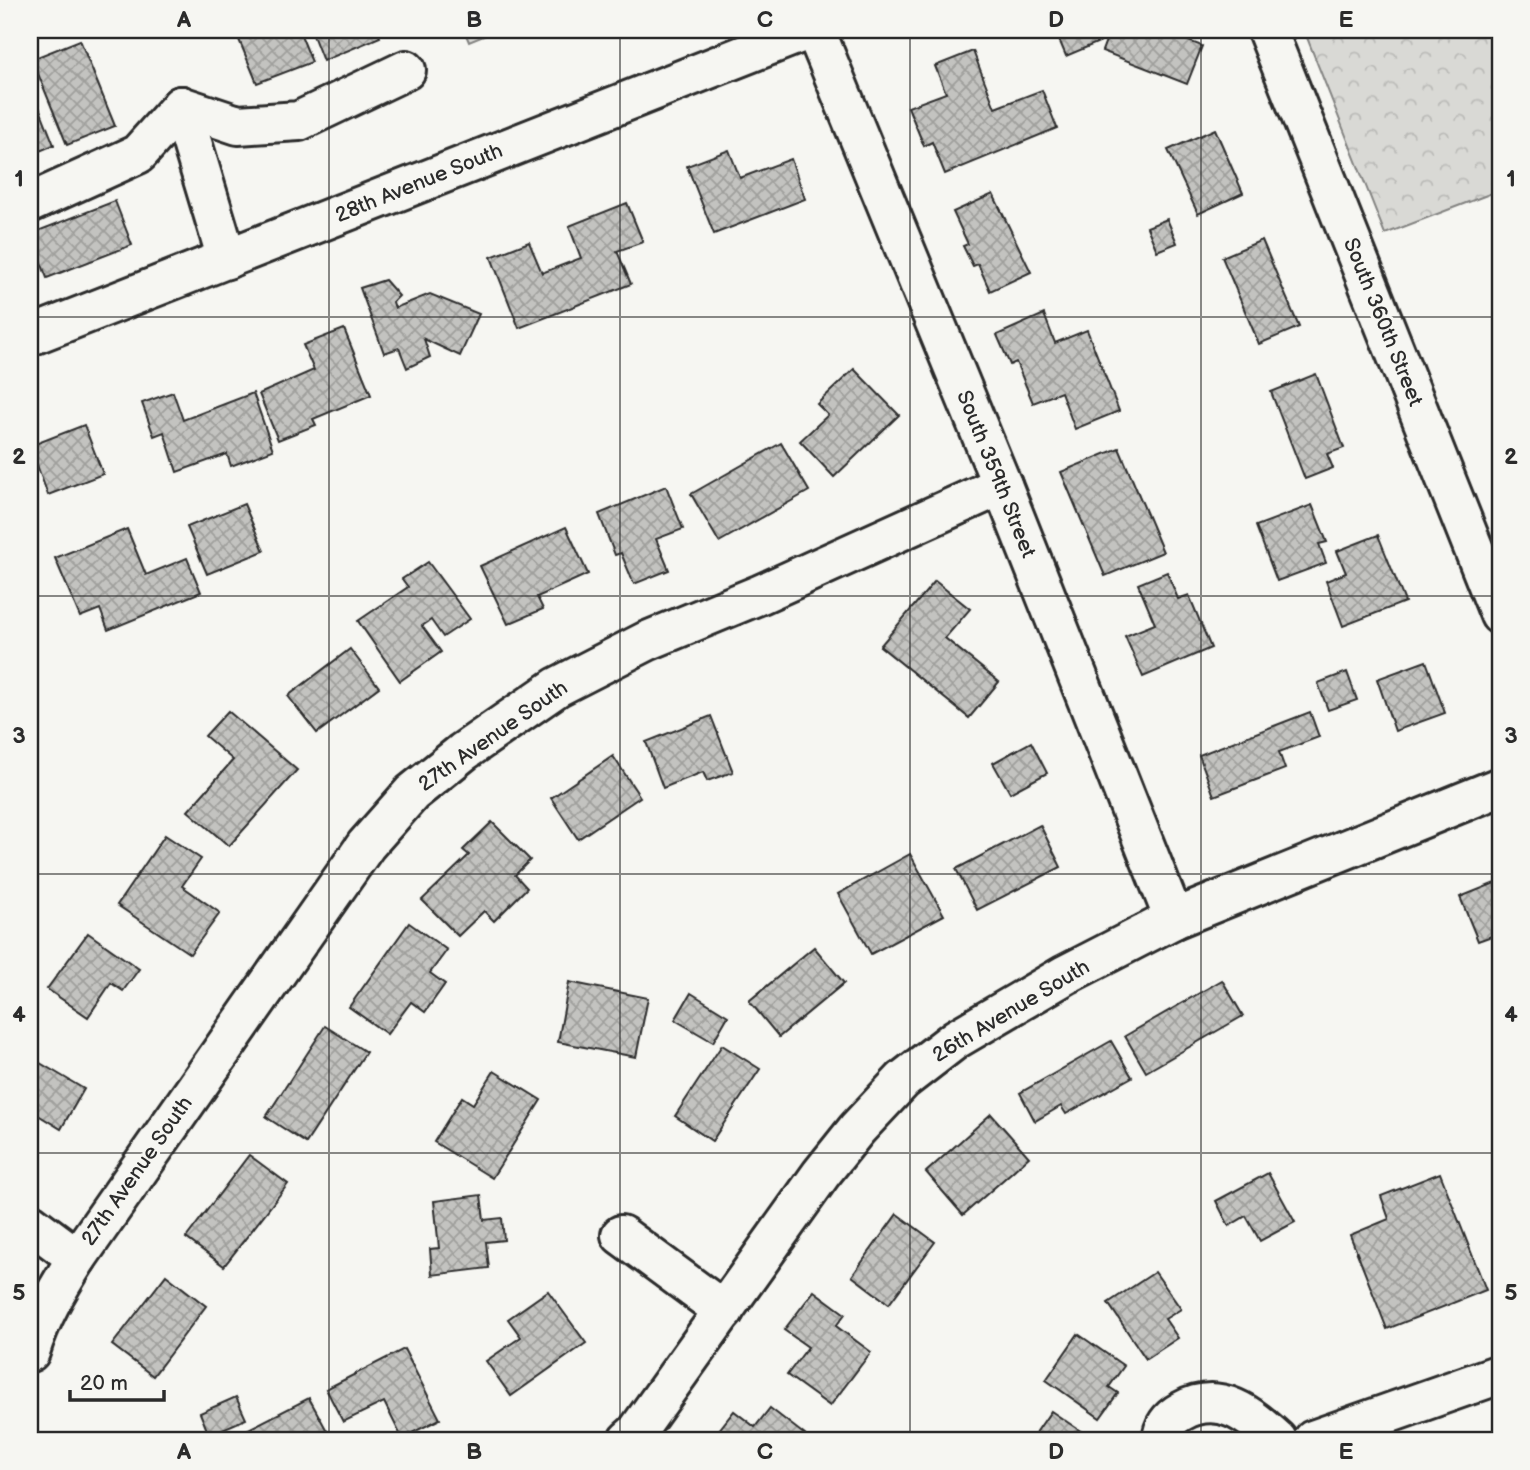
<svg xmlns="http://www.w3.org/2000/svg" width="1530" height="1470" viewBox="0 0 1530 1470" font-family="'Balsamiq Sans',sans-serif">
  <defs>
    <pattern id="forest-crowns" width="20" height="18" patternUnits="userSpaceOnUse" patternTransform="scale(1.75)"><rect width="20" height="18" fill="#d9d9d5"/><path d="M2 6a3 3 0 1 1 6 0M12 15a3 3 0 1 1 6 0" fill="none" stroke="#babab7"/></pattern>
    <pattern id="building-cross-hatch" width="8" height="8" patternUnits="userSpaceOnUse" patternTransform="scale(1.75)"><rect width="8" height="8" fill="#c3c3c0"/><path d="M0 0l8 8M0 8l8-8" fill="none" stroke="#9f9f9c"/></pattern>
  </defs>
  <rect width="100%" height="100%" fill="#f6f6f2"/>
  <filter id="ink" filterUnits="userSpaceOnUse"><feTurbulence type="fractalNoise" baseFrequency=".0143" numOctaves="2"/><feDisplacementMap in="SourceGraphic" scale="14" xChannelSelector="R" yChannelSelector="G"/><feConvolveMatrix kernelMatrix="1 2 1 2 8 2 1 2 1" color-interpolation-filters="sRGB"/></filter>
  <g filter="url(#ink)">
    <g fill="url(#forest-crowns)" stroke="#828280" stroke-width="2">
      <path d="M464 30H498L469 42Z"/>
      <path d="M1304 30H1500V190L1385 234Z"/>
    </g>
    <g fill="url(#building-cross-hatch)" stroke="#2b2b2b" stroke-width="2">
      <path d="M235 30H299L312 62 257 83Z"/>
      <path d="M311 30H377L380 37 323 61Z"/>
      <path d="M1055 30H1100L1104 40 1066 56Z"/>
      <path d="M1110 30H1160L1202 46 1187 84 1102 51Z"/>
      <path d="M80 40 115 126 67 145 32 59Z"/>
      <path d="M973 51 995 108 1042 90 1057 128 945 174 932 142 924 146 908 107 946 93 935 66Z"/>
      <path d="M30 84 54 145 30 155Z"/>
      <path d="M1215 129 1243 193 1198 214 1168 150Z"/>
      <path d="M729 150 740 178 791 159 805 199 714 234 687 166Z"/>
      <path d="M993 194 1031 272 990 291 978 264 973 266 963 246 968 244 953 212Z"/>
      <path d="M115 201 132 245 47 278 30 234Z"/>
      <path d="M627 203 643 242 617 251 631 284 519 328 491 257 529 242 542 273 581 258 569 226Z"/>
      <path d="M1167 219 1177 243 1157 251 1147 227Z"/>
      <path d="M1262 240 1299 327 1259 344 1222 257Z"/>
      <path d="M385 280 399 296 393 302 395 308 430 294 479 314 460 356 424 339 430 357 407 368 399 348 384 353 360 288Z"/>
      <path d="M1044 314 1055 343 1087 330 1119 411 1075 429 1061 392 1033 403 1016 362 1010 365 997 335Z"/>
      <path d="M344 329 371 395 313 419 316 425 278 440 259 394 314 370 303 345Z"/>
      <path d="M854 369 899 415 834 477 800 441 828 415 817 404Z"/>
      <path d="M1316 374 1344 448 1327 454 1333 468 1305 479 1271 392Z"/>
      <path d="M173 392 183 420 253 393 273 450 231 466 227 454 177 472 164 432 154 436 142 403Z"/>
      <path d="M84 425 103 474 48 495 30 446Z"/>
      <path d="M781 443 809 491 719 542 691 494Z"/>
      <path d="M1119 448 1163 552 1105 576 1061 472Z"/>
      <path d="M666 486 683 529 656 539 669 570 634 584 621 553 615 555 599 514Z"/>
      <path d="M244 504 264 551 207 574 187 527Z"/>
      <path d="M1312 505 1327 542 1319 544 1326 563 1277 581 1256 526Z"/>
      <path d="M30 510 36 525 30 528Z"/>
      <path d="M566 527 588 574 537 597 543 609 508 624 480 566Z"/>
      <path d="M127 529 146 575 187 558 201 592 108 630 100 609 80 617 55 558Z"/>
      <path d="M1378 535 1405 602 1343 626 1326 581 1346 573 1337 551Z"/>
      <path d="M428 562 470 619 443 637 431 620 422 626 441 652 400 681 358 621 408 587 402 579Z"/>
      <path d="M1167 572 1178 599 1189 595 1211 648 1143 677 1125 636 1155 624 1138 584Z"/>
      <path d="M935 581 970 609 945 638 999 682 969 718 880 646Z"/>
      <path d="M350 649 379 687 317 733 288 696Z"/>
      <path d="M1426 661 1445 713 1395 731 1377 679Z"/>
      <path d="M1347 672 1357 700 1328 710 1318 683Z"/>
      <path d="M228 711 297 770 229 846 188 811 233 760 205 736Z"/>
      <path d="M1310 712 1319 737 1279 752 1285 769 1214 796 1199 755Z"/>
      <path d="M711 716 733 772 707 781 703 772 663 788 646 742Z"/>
      <path d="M1031 742 1047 773 1010 793 993 763Z"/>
      <path d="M613 756 640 797 578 839 551 798Z"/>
      <path d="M492 822 530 860 515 875 527 888 494 921 484 911 458 936 422 900 469 855 463 850Z"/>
      <path d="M1040 825 1061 867 977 910 956 869Z"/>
      <path d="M165 835 201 859 182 886 220 913 190 954 117 905Z"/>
      <path d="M910 854 944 915 871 954 838 894Z"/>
      <path d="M1500 881V933L1478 941 1460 897Z"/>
      <path d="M409 923 447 950 430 973 445 984 425 1012 411 1002 387 1034 349 1007Z"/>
      <path d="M88 933 139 969 123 991 111 983 88 1017 47 989Z"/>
      <path d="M814 947 844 983 779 1037 749 1001Z"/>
      <path d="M1222 980 1243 1016 1146 1072 1125 1036Z"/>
      <path d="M569 982 648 998 636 1057 558 1042Z"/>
      <path d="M691 993 728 1016 713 1042 675 1020Z"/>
      <path d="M325 1026 366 1052 306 1143 266 1117Z"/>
      <path d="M1111 1041 1132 1077 1066 1114 1061 1106 1035 1121 1020 1093Z"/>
      <path d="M722 1045 760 1069 712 1141 675 1116Z"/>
      <path d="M30 1057 84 1089 61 1129 30 1110Z"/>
      <path d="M494 1071 541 1100 492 1178 434 1142 462 1097 473 1104Z"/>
      <path d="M991 1114 1029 1157 963 1215 926 1172Z"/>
      <path d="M249 1155 288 1184 224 1266 186 1238Z"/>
      <path d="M1268 1173 1295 1222 1260 1241 1246 1216 1229 1226 1216 1201Z"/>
      <path d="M1440 1173 1486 1290 1387 1329 1350 1235 1389 1219 1381 1196Z"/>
      <path d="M481 1195 484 1220 502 1218 504 1240 486 1242 489 1268 432 1275 430 1249 439 1248 434 1201Z"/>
      <path d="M897 1214 935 1242 889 1304 852 1276Z"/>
      <path d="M1155 1272 1181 1309 1165 1319 1178 1338 1146 1359 1108 1303Z"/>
      <path d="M166 1275 206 1306 153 1376 112 1345Z"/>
      <path d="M548 1291 586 1343 511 1396 486 1361 521 1337 508 1319Z"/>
      <path d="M814 1291 845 1314 836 1326 871 1352 830 1406 787 1375 808 1347 784 1330Z"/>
      <path d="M1078 1334 1124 1366 1109 1387 1118 1393 1100 1418 1046 1380Z"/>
      <path d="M404 1349 440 1419 402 1438 384 1402 343 1422 326 1389Z"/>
      <path d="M236 1397 246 1419 209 1435 200 1413Z"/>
      <path d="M309 1398 332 1440H227Z"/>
      <path d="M770 1408 805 1435 800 1440H723L715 1435 734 1411 755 1427Z"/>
      <path d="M1051 1411 1085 1434 1081 1440H1031Z"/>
    </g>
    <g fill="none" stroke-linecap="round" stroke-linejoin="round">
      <g stroke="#2b2b2b" stroke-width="44">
        <g id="minor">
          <path d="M815 30 1002 485 1174 919"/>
          <path d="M1267 30 1500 615"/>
          <path d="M181 106 238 125 299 121 406 70"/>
          <path d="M181 106 227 259"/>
          <path d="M30 203 138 154 181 106"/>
          <path d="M30 336 808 30"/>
          <path d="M30 1223 77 1258"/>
          <path d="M621 1235 724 1311"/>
          <path d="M30 1352C40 1318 58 1288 77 1258L366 845 412 793 463 752 557 687 647 641 761 594 1002 485"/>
          <path d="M628 1440 636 1433 821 1174 857 1129 903 1080 956 1039 1065 975 1174 919 1500 787"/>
          <path d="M1162 1440C1163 1426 1169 1418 1182 1411 1220 1390 1250 1415 1277 1440"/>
          <path d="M1313 1440 1500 1374"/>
        </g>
      </g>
      <use href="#minor" stroke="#f6f6f2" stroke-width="38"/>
    </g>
  </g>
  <path fill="none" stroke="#2b2b2b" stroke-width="2" stroke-opacity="0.55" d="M329 30V1440M620 30V1440M910 30V1440M1201 30V1440M30 317H1500M30 596H1500M30 874H1500M30 1153H1500"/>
  <g text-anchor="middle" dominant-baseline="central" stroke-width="6" stroke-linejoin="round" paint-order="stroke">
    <g font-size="21" fill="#2b2b2b" stroke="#f6f6f2">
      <text transform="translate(419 183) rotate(-22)">28th Avenue South</text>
      <text transform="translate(1383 322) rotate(68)">South 360th Street</text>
      <text transform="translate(996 474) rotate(68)">South 359th Street</text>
      <text transform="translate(493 736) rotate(-35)">27th Avenue South</text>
      <text transform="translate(1011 1011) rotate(-31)">26th Avenue South</text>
      <text transform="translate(137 1171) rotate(-55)">27th Avenue South</text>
    </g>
  </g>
  <rect width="1530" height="1470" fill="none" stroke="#f6f6f2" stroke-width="77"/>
  <path d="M70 1390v10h94v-10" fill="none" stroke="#2b2b2b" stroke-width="3.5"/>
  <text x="80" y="1390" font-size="21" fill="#2b2b2b" stroke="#f6f6f2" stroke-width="5" paint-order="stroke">20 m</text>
  <rect x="38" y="38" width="1454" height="1394" fill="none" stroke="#2b2b2b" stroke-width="2.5"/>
  <g font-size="23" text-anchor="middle" font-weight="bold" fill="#2b2b2b">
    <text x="184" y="27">A</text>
    <text x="474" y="27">B</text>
    <text x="765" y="27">C</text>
    <text x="1056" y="27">D</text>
    <text x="1346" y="27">E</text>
    <text x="19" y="186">1</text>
    <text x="1511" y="186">1</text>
    <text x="19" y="464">2</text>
    <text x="1511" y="464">2</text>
    <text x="19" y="743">3</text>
    <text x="1511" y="743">3</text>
    <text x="19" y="1022">4</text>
    <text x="1511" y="1022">4</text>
    <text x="19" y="1300">5</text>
    <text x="1511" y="1300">5</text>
    <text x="184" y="1459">A</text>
    <text x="474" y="1459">B</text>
    <text x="765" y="1459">C</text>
    <text x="1056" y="1459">D</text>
    <text x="1346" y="1459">E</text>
  </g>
</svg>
